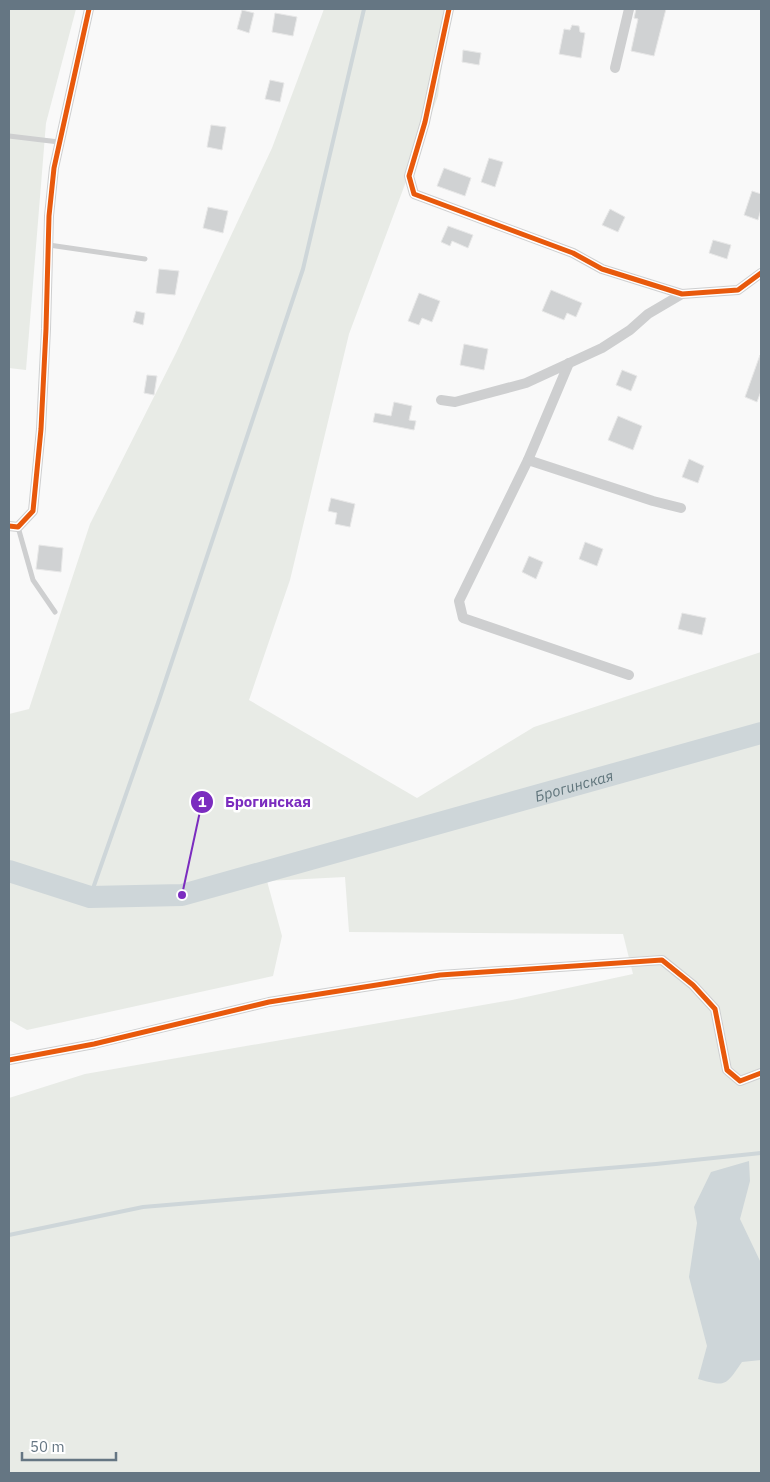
<svg xmlns="http://www.w3.org/2000/svg" width="770" height="1482" viewBox="0 0 770 1482" font-family="'IBM Plex Sans',sans-serif">
  <rect width="100%" height="100%" fill="#f9f9f9"/>
  <g fill="#e8ebe6">
    <path d="M9 9H76L46 123 26 370 9 368Z"/>
    <path d="M324 9H449L438 96 349 334 290 580 249 700 417 798 534 727 761 652V1473H9V1098L85 1074 512 1000 633 974 623 934 349 932 345 877 267 881 282 936 273 976 27 1030 9 1020V714L29 709 90 524 176 353 272 148Z"/>
  </g>
  <path fill="#ced6d9" d="M749 1161 750 1181 740 1219 761 1263 760 1311 761 1312V1360L742 1362C725 1386 727 1387 698 1379L707 1346 689 1277 697 1223 694 1207 711 1172Z"/>
  <g fill="none" stroke-linecap="round" stroke-linejoin="round">
    <g stroke="#ced6d9" stroke-width="4">
      <path d="M90 897 158 703 303 269 364 9"/>
      <path d="M9 1235 143 1207 656 1164 761 1153"/>
    </g>
    <path stroke="#ced6d9" stroke-width="22" id="s1" d="M9 871 90 897 182 895 761 733"/>
  </g>
  <g fill="#d0d2d3" stroke="#e8e8e8">
    <path d="M636 9H666L654 56 631 51 638 19 634 18Z"/>
    <path d="M242 10 254 13 249 33 237 29Z"/>
    <path d="M275 13 297 17 293 36 272 32Z"/>
    <path d="M572 25 579 26 580 32 585 33 581 58 559 54 564 29 570 30Z"/>
    <path d="M463 50 481 53 479 65 462 62Z"/>
    <path d="M270 80 284 83 280 102 265 99Z"/>
    <path d="M211 125 226 127 222 150 207 147Z"/>
    <path d="M489 158 503 162 495 187 481 182Z"/>
    <path d="M444 168 471 178 465 196 437 186Z"/>
    <path d="M752 191 761 194V209L758 220 744 215Z"/>
    <path d="M208 207 228 211 223 233 203 228Z"/>
    <path d="M610 209 625 217 618 232 602 225Z"/>
    <path d="M448 226 473 235 468 248 452 241 450 246 441 242Z"/>
    <path d="M713 240 731 245 727 259 709 253Z"/>
    <path d="M159 269 179 271 175 295 156 293Z"/>
    <path d="M551 290 582 303 576 317 567 313 564 320 542 311Z"/>
    <path d="M419 293 440 301 432 322 422 318 419 325 408 321Z"/>
    <path d="M136 311 145 313 143 325 133 322Z"/>
    <path d="M464 344 488 349 484 370 460 365Z"/>
    <path d="M760 355 761 391 757 402 745 397Z"/>
    <path d="M622 370 637 376 631 391 616 385Z"/>
    <path d="M147 375 157 376 154 395 144 393Z"/>
    <path d="M394 402 412 406 409 420 416 421 414 430 373 422 375 413 391 416Z"/>
    <path d="M618 416 642 426 633 450 608 440Z"/>
    <path d="M689 459 704 466 698 483 682 477Z"/>
    <path d="M331 498 355 504 350 527 335 524 337 513 328 511Z"/>
    <path d="M585 542 603 549 597 566 579 559Z"/>
    <path d="M39 545 63 548 61 572 36 569Z"/>
    <path d="M529 556 543 562 536 579 522 572Z"/>
    <path d="M682 613 706 618 702 635 678 629Z"/>
  </g>
  <g fill="none" stroke-linecap="round" stroke-linejoin="round">
    <g stroke="#cecfd0" stroke-width="5">
      <path d="M9 136 59 142"/>
      <path d="M49 245 145 259"/>
      <path d="M18 527 33 580 55 612"/>
    </g>
    <g stroke="#cecfd0" stroke-width="10">
      <path d="M449 9 425 122 409 176 414 194 573 253 602 269 682 294 738 290 761 273"/>
      <path d="M615 68 629 9"/>
      <path d="M569 363 528 460 459 601 463 618 629 675"/>
      <path d="M441 400 455 402 526 383 602 348 630 330 648 314 682 294"/>
      <path d="M528 460 653 501 681 508"/>
      <path d="M9 526 18 527 33 511 41 429 46 329 49 216 54 168 89 9"/>
      <path d="M9 1060 94 1044 269 1002 440 975 662 960 693 985 715 1009 727 1070 740 1081 761 1073"/>
    </g>
    <g stroke="#fff" stroke-width="8">
      <g id="cycleway">
        <path d="M449 9 425 122 409 176 414 194 573 253 602 269 682 294 738 290 761 273"/>
        <path d="M9 526 18 527 33 511 41 429 46 329 49 216 54 168 89 9"/>
        <path d="M9 1060 94 1044 269 1002 440 975 662 960 693 985 715 1009 727 1070 740 1081 761 1073"/>
      </g>
    </g>
    <use href="#cycleway" stroke="#e8590c" stroke-width="5"/>
  </g>
  <g text-anchor="middle" dominant-baseline="central" stroke-width="5" stroke-linejoin="round" paint-order="stroke">
    <g font-size="15" font-style="italic" fill="#60757c" stroke="#fff">
      <text stroke="none"><textPath href="#s1" startOffset="584">Брогинская</textPath></text>
    </g>
  </g>
  <path fill="none" stroke="#7b2cbf" stroke-width="2" d="M182 895L202 802"/>
  <g fill="#7b2cbf" stroke="#fff" stroke-width="2">
    <circle cx="182" cy="895" r="5"/>
    <circle cx="202" cy="802" r="12"/>
  </g>
  <g font-size="15" text-anchor="middle" font-weight="bold" fill="#fff">
    <text x="202" y="807">1</text>
  </g>
  <g font-size="15" text-anchor="middle" font-weight="bold" fill="#7b2cbf" stroke="#fff" stroke-width="5" stroke-linejoin="round" paint-order="stroke">
    <text x="268" y="807">Брогинская</text>
  </g>
  <rect width="770" height="1482" fill="none" stroke="#657683" stroke-width="20"/>
  <path d="M22 1452v8h94v-8" fill="none" stroke="#657683" stroke-width="2.5"/>
  <text x="30" y="1452" font-size="15" fill="#657683" stroke="#ffffff" stroke-width="4" paint-order="stroke">50 m</text>
</svg>
